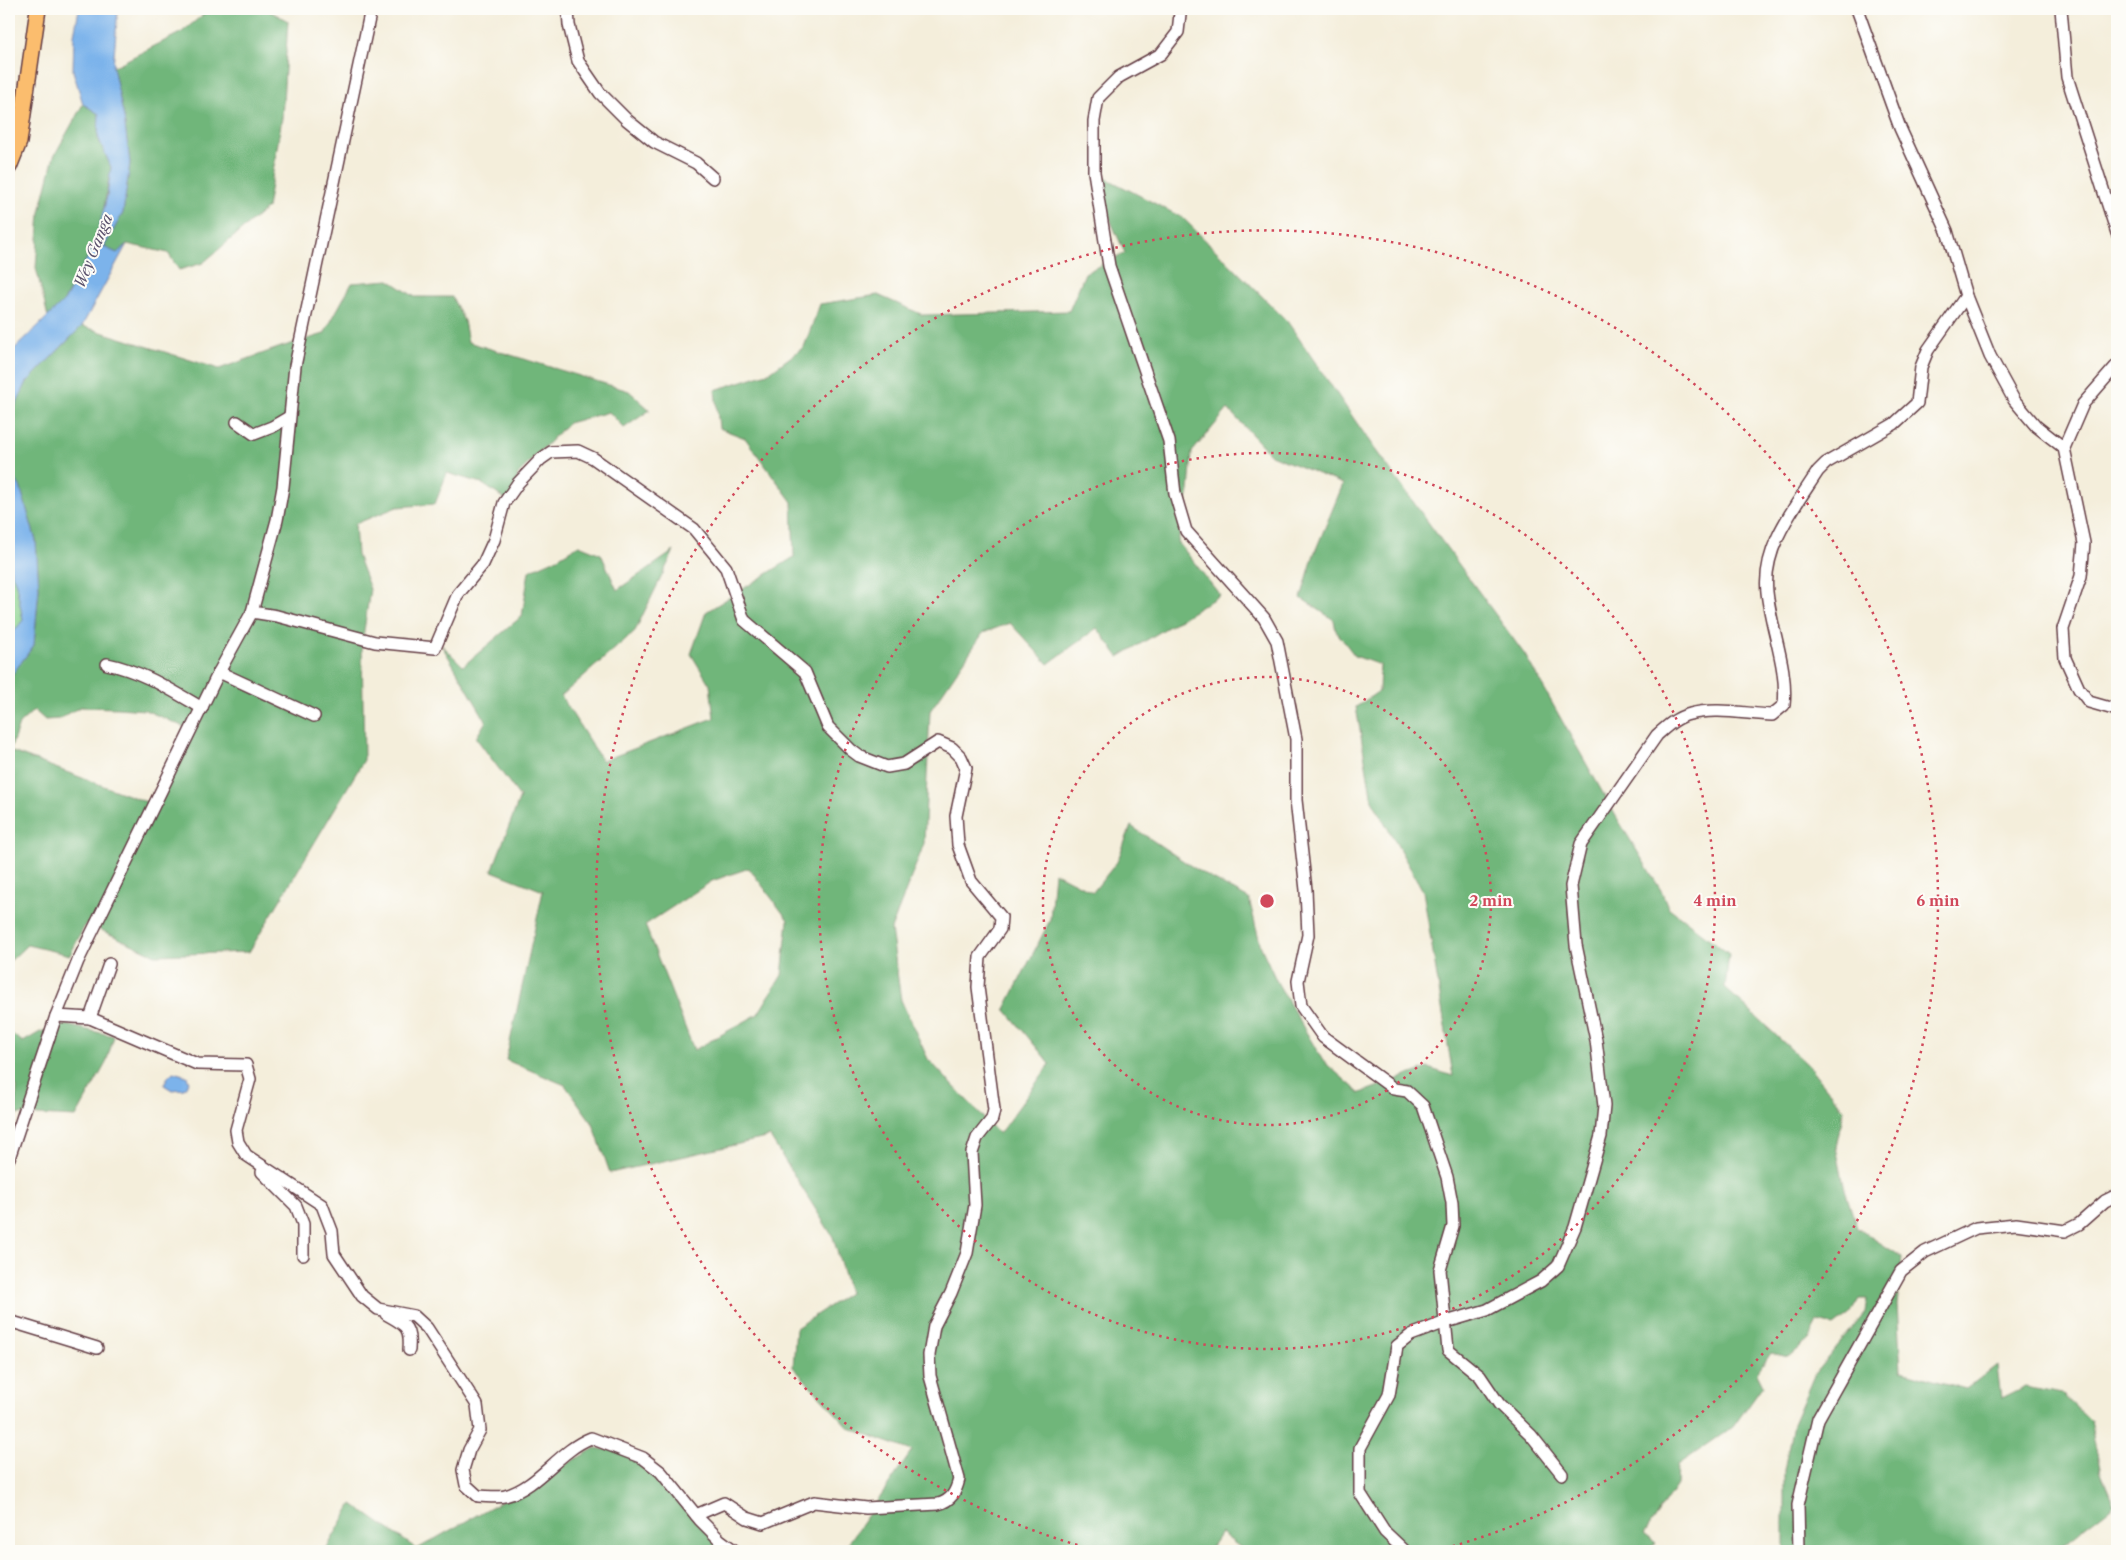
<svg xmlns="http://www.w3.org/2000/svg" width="2126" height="1560" viewBox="0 0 2126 1560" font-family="'Libre Caslon Text',serif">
  <rect width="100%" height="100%" fill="#fdfcf7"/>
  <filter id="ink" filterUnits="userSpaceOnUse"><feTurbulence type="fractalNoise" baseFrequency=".02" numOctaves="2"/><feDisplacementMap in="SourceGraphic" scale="10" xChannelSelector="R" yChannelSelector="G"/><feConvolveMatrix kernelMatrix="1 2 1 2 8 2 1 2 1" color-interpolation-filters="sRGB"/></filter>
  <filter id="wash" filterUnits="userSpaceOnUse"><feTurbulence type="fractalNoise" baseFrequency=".0096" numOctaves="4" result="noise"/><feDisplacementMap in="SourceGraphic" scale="20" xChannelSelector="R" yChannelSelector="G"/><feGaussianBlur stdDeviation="1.12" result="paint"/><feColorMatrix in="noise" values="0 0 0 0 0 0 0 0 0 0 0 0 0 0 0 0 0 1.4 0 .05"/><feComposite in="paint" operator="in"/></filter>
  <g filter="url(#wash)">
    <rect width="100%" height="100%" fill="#f4eedb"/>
    <path fill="#8bd490" stroke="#6a7a5e" d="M9 566 16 584 23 620 9 638Z"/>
    <g fill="#70b67a" stroke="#5d6a52" fill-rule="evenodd">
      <path d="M210 9H266L288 21 282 118 267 208 203 263 179 270 168 253 127 244 117 253 104 247 123 213 130 163 124 118 113 67 182 32Z"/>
      <path d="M83 104 99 113 98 138 111 167 99 236 64 301 48 317 36 268 40 212 54 156Z"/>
      <path d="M1094 172 1183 218 1287 321 1374 448 1525 655 1617 818 1662 892 1668 907 1729 954 1725 988 1808 1065 1844 1110 1836 1147 1845 1190 1857 1228 1902 1257 1897 1305 1901 1371 1966 1389 1997 1365 2001 1399 2025 1387 2062 1394 2090 1421 2101 1473 2114 1505 2054 1551H1784V1470L1793 1424 1815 1373 1865 1313 1867 1299H1859L1850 1314 1834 1326 1818 1322 1809 1340 1789 1357 1771 1353 1757 1373 1763 1385 1733 1427 1678 1465 1677 1485 1644 1534 1656 1543 1639 1551H1255L1241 1548 1221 1533 1210 1549 1183 1551H843L912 1451 849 1428 793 1367 796 1328 849 1293 833 1237 770 1137 610 1173 593 1124 565 1085 506 1060 543 891 492 871 520 797 476 738 486 721 441 644 463 666 522 616 529 571 556 559 579 545 601 554 617 590 674 551 635 631 561 696 602 761 714 718 710 685 691 654 706 612 794 557 792 502 745 438 719 428 715 390 770 372 804 347 820 304 878 295 923 315 1069 311 1085 273 1125 253 1112 224ZM1228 409 1271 455 1343 484 1314 554 1301 598 1334 620 1336 631 1355 656 1380 665 1379 691 1356 707 1372 800 1423 891 1453 1076 1428 1068 1360 1093 1323 1061 1277 982 1261 947 1249 899 1200 872 1131 826 1117 862 1093 892 1054 872 1050 920 1005 1009 1050 1064 999 1134 928 1059 901 1000 891 929 924 844 930 711 983 633 1010 623 1048 664 1097 628 1119 657 1220 595 1178 542 1189 491 1192 452ZM749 868 788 920 782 975 758 1014 694 1050 645 925 712 881Z"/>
      <path d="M389 280 415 297H452L464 321 468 342 629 391 650 410 624 428 609 412 568 423 518 474 512 504 481 483 447 473 435 504 397 507 355 524 357 555 370 589 362 645 364 760 249 952 155 955 86 923 70 955 27 945 9 962V679L34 645 39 588 36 541 20 486 9 471V419L27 382 82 326 219 369 281 347 324 334 352 283ZM80 707 118 708 145 710 191 730 152 804 10 751 19 724 34 710 45 720 59 719Z"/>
      <path d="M66 1025 114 1036 106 1063 76 1117 16 1114 17 1086 9 1083V1032L23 1042 40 1032Z"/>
      <path d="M595 1448 629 1453 733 1551H325L352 1504 417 1549Z"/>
    </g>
    <g fill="#7cb3eb" stroke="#63698b">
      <path d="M79 9H118L113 67 124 118 130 163 123 213 104 247 117 253 127 244 82 326 27 382 9 419V354L64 301 95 244 107 196 111 167 98 137 99 114 83 104 73 71 74 35Z"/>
      <path d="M9 471 20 486 36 541 39 588 34 645 9 679V638L23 620 16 584 9 566Z"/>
      <path d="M173 1072 187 1076 189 1082 184 1089 172 1090 164 1085 167 1078Z"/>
    </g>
  </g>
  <g filter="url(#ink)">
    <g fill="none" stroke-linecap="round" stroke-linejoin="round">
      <g stroke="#643e45" stroke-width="14">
        <g id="minor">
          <path d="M568 9 569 25 578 61 600 93 627 120 654 142 696 163 713 178"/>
          <path d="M1177 9 1180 14 1178 32 1161 54 1119 77 1098 98 1094 121V172L1109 266 1169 441 1175 494 1186 531 1264 618 1277 641 1296 739V800L1306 890 1308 935 1298 981 1301 1006 1323 1037 1394 1089 1407 1091 1423 1106 1447 1177 1452 1203 1453 1226 1440 1270 1448 1350 1480 1376 1499 1404 1531 1435 1562 1474"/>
          <path d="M1857 9 1900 128 1947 231 1966 296 1990 356 2014 400 2036 426 2064 448"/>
          <path d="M2061 9 2067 77 2117 233"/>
          <path d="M2117 365 2083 404 2064 448 2084 543 2081 576 2063 629 2065 658 2079 689 2089 702 2117 710"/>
          <path d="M237 422 254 434 272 427 289 417"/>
          <path d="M252 612 277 616 375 642 435 648 458 594 483 564 494 540 504 503 518 483 541 459 551 452 578 451 593 458 694 529 726 568 744 620 805 672 828 727 851 750 859 756 887 767 904 764 938 742 952 748 961 757 966 768 956 816 958 845 971 881 1001 917 1000 929 980 957 978 987 994 1110 992 1119 977 1138 972 1153 975 1205 967 1253 951 1293 934 1326 929 1355 930 1376 959 1479C956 1492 951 1501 938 1504L866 1508 814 1502 763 1523 747 1518 724 1503 696 1515"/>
          <path d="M107 664C142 671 171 690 202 708"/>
          <path d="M219 672 314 716"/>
          <path d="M56 1016 90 1018 197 1064 246 1065 250 1079 236 1130 238 1142 246 1155 322 1205 332 1231 334 1254 362 1296 378 1309 414 1316 427 1328 477 1405 480 1430 469 1450 463 1470 466 1485 478 1496C486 1496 497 1498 505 1496 539 1487 558 1451 591 1438L643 1458 661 1472 700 1520 720 1540 735 1551"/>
          <path d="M90 1018 109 964"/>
          <path d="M9 1158 56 1016 78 961 219 672 252 612 277 520 283 487 295 366 371 9"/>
          <path d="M262 1172 296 1206 303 1224V1255"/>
          <path d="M386 1314C405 1325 411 1326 409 1350"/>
          <path d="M9 1321 97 1348"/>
          <path d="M1405 1551 1385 1532 1360 1493V1448L1389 1395 1397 1346 1411 1335 1446 1322 1487 1310 1541 1281 1558 1266 1575 1227 1601 1136 1604 1106 1596 1040 1576 945 1571 886 1581 844 1657 735C1667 726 1677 717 1690 714 1715 707 1746 714 1772 715L1784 705C1788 667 1771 630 1767 592 1762 547 1795 507 1818 471L1826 463 1894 424 1917 403 1921 367 1928 350 1966 296"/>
          <path d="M1799 1551 1798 1505 1818 1419 1901 1271 1925 1252 1976 1228 2016 1224 2065 1231 2079 1224 2105 1201 2117 1195"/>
        </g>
      </g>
      <g stroke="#643e45" stroke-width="18">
        <path id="major" d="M9 167 19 142 38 9"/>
      </g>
      <use href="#minor" stroke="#fff" stroke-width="11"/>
      <use href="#major" stroke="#fbbd6e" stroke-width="15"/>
    </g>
  </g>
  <g fill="none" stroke="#d1495b" stroke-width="2.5" stroke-dasharray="2.5 5">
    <circle cx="1267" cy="901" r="224"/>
    <circle cx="1267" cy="901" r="448"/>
    <path d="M1099 1551A671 671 0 1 1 1435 1551"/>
  </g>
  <g text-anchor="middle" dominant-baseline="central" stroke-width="4" stroke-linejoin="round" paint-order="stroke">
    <g font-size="15" font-style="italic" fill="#5c536e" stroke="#fdfcf7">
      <text transform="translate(93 251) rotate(-68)">Wey Ganga</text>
    </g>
  </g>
  <circle cx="1267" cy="901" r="8" fill="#d1495b" stroke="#fdfcf7" stroke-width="2.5"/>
  <g font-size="15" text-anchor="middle" font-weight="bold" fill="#d1495b" stroke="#fdfcf7" stroke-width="4" stroke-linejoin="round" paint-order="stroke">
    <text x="1491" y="906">2 min</text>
    <text x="1715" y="906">4 min</text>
    <text x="1938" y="906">6 min</text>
  </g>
  <rect width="2126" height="1560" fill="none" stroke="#fdfcf7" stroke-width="30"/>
</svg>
